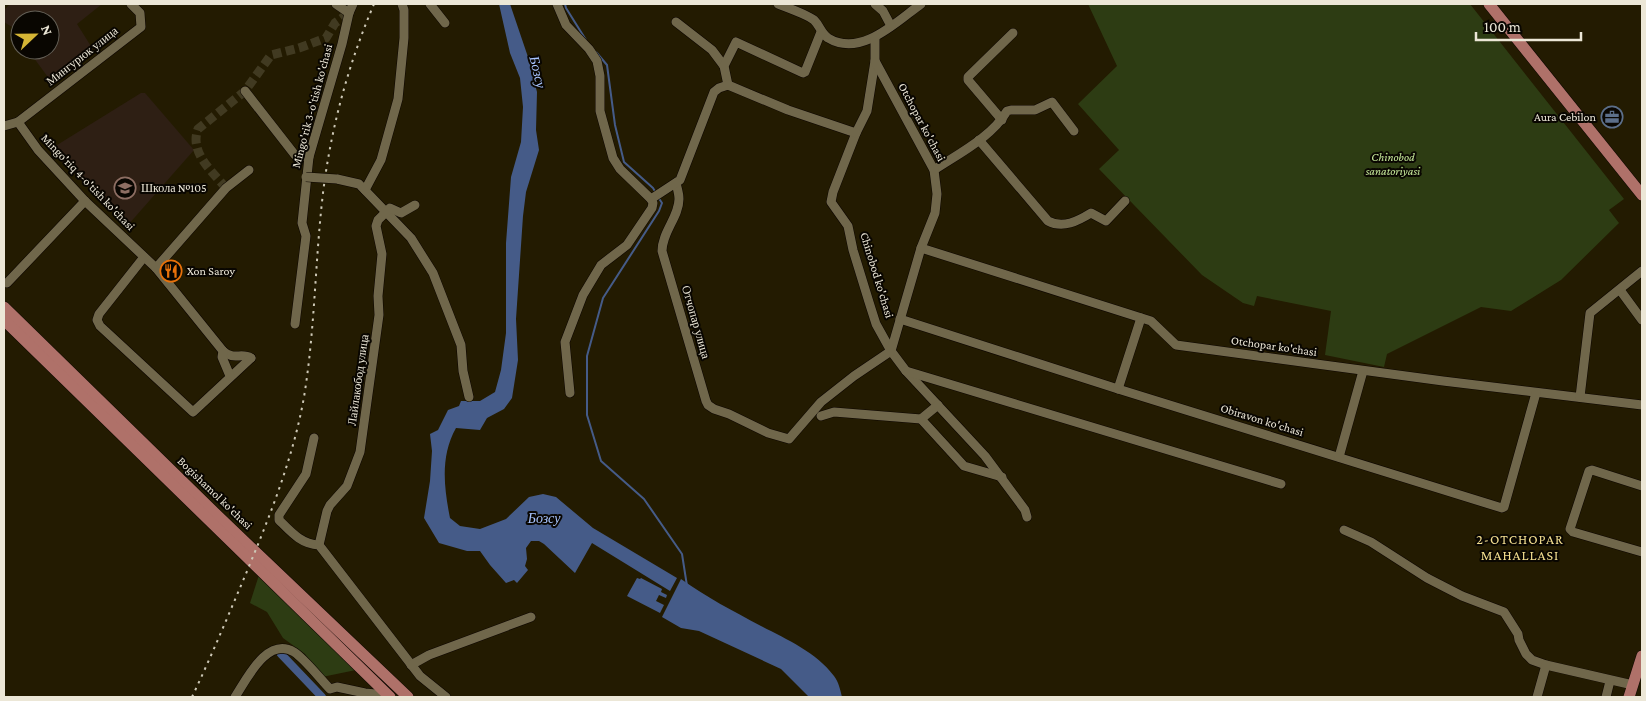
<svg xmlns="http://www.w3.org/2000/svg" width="1646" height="701" viewBox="0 0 1646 701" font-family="'Crimson Pro',serif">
  <rect width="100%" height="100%" fill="#231b01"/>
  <g fill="#2e1f14">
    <path d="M10 4H102L77 24 94 51 53 84 28 50H50V20H20V39L12 27 4 22V10Z"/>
    <path d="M141 93H145L194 150 128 225 49 150Z"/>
  </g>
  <g fill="#2d3c13">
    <path d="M1088 4H1470L1624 199 1609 210 1619 223 1561 280 1511 311 1481 307 1387 354 1384 367 1325 355 1331 311 1257 296 1254 306 1243 303 1202 275 1099 169 1119 150 1078 104 1117 66Z"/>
    <path d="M259 575 356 670 322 677 305 654 283 638 267 612 250 603Z"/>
  </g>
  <g fill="#455b88">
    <path d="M499 4H510L528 57 537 92 536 130 539 150 526 192 523 216 516 319 518 360 512 398 504 409 487 418 480 430 456 428C440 456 444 488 450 518L460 526 480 529 506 519 529 497 543 494 556 497 593 528 677 578 670 591 592 543 575 573 544 544 539 541H531L526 548 527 559 525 566 528 570 517 583 514 580 506 583 490 565 480 551H467L439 543 424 518 430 481 432 451 430 434 438 430 448 410 459 406 461 401H480L495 392 501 370 506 333V243L511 177 521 142 523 107 520 78 510 53Z"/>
    <path d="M637 578 640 579 641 578 662 589 661 592 667 595 666 598 659 595 656 601 664 605 660 613 627 596Z"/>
    <path d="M681 579C706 597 733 611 761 626 786 639 816 652 834 676 839 683 840 689 842 697H809L781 669 699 631 681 628 662 617Z"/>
  </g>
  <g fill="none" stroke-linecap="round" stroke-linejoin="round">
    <g stroke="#455b88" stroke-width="2">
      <path d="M565 4 566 8 586 40"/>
      <path d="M596 52 607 65 615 125 624 162 653 188 656 193"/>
      <path d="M658 197 662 203 659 211 603 298 587 356V415L601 461 644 499 682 554 687 586"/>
    </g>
    <path stroke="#455b88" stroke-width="8" d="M281 654 322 697"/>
    <path stroke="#413a21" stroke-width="9" stroke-dasharray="9 4.5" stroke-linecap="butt" d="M226 188C213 172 189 153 198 129L245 91 271 55 299 48 326 38 335 23 349 13"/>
    <g stroke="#0c0500" stroke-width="10">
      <g id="minor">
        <path d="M336 4 349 13 353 4"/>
        <path d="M430 4 445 23"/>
        <path d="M557 4 566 25 589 49 597 61 600 76V111L613 158 620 169 651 199 653 203 652 208 627 245 601 265 583 295 565 342 570 393"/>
        <path d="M778 4C786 7 808 15 814 20 820 26 821 33 828 38 861 58 896 22 921 4"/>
        <path d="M875 4 883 11 891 26"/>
        <path d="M676 22 712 50 724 66"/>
        <path d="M875 61 867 111 856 133 833 192 831 202 848 226 853 250 869 302 876 324 891 351 906 371 985 456 1025 510 1027 517"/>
        <path d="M728 85 724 66 736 42 803 73 805 72 821 32"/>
        <path d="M245 91 295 155 309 157"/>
        <path d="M1002 120 968 80V77L1013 33"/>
        <path d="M18 122 38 150 85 201 156 268 223 351C234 361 241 352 251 358"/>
        <path d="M4 126 18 122 141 27 140 13 131 4"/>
        <path d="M979 140 1048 221C1063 229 1078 221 1091 213L1106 221 1125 201"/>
        <path d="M934 170C958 154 992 137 1007 111L1011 110H1035L1052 102 1074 131"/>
        <path d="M337 179 359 184 411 238 433 273 461 345 463 371 469 397"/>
        <path d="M676 183C677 188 679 193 679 199 679 217 662 232 662 251L706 401 708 405 714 409 729 414 768 433 789 439 821 402 854 376 891 351 921 248 935 213 937 194 934 170 875 61V38"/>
        <path d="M365 190 381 160 398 99 404 38V10L402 4"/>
        <path d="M651 199 680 180 714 92 719 88 728 85 788 110 856 133"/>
        <path d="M921 248 1151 321 1176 345 1443 381 1642 405"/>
        <path d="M144 257 99 314 97 320 100 326 193 412 251 358"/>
        <path d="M156 268 226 188 249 170"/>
        <path d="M7 283 85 201"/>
        <path d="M1620 290 1642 320"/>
        <path d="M900 319 1118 389 1502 508 1504 507 1536 393"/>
        <path d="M295 324 306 236 302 223 309 157 342 44 349 13"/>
        <path d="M223 351 222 357 230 376"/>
        <path d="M906 371 1281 484"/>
        <path d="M1118 389 1141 318"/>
        <path d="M1580 397 1590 313 1642 271"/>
        <path d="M821 416 834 412 921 419 938 405"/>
        <path d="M921 419 964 466 1002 477"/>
        <path d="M314 438 306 474 279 515V520C291 532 301 544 319 545L420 676 446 697"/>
        <path d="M1339 457 1363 371"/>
        <path d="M1642 486 1592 470 1589 471 1570 529 1573 532 1642 552"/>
        <path d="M1344 530 1371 542 1427 578 1462 596 1504 612 1518 634 1519 640 1526 654 1532 660 1546 665 1633 685"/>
        <path d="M319 545 327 511 330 505 347 486 360 452 379 315 378 296 382 254 376 226 378 220 390 208 401 213 415 205"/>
        <path d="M411 665 429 655 531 617"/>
        <path d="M235 697C247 679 267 636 294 652 305 659 321 680 330 689L337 687 365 693 387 695"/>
        <path d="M1537 697 1546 665"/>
        <path d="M1606 697 1610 681"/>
      </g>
    </g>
    <g stroke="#0c0500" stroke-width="12">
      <g id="major">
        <path d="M1489 4 1642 195"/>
        <path d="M4 307 219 517 408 697"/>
        <path d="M4 320 390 697"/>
        <path d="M1629 697 1642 656"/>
      </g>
    </g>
    <use href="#minor" stroke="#70674b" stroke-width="9"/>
    <use href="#major" stroke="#af7169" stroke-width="11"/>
    <path stroke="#cdc8b6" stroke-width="2" stroke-dasharray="2.5 5" stroke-linecap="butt" d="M192 697C211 657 228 616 245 576 269 518 293 459 304 397 315 330 315 261 323 193 331 128 348 65 374 4"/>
    <g stroke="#0c0500" stroke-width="10" stroke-linecap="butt">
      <path id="minor-bridge" d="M306 177 337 179"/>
    </g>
    <use href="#minor-bridge" stroke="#70674b" stroke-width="9"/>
  </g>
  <defs>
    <g id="office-ring" transform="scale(1.125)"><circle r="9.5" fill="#090601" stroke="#5c6f8a" stroke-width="1.5"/><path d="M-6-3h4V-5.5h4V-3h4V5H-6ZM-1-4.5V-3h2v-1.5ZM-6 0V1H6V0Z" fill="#5c6f8a"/></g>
    <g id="school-ring" transform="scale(1.125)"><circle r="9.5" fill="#090601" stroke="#8d6e63" stroke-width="1.5"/><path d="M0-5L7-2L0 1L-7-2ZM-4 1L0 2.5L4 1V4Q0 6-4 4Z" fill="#8d6e63"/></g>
    <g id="restaurant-ring" transform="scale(1.125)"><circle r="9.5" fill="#090601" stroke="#e8710a" stroke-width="1.5"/><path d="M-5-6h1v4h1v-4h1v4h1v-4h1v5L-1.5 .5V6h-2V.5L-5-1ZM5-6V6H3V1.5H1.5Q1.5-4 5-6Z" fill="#e8710a"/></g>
  </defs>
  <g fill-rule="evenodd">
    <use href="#office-ring" x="1612" y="117"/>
    <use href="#school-ring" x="125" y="188"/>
    <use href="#restaurant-ring" x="171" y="271"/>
  </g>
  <g text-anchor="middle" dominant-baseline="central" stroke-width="4" stroke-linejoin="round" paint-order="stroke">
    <g font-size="12" fill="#ece7d7" stroke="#090601">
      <text transform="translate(82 56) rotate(-38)">Мингурюк улица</text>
      <text transform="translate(312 106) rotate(-75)">Mingo'rik 3-o'tish ko'chasi</text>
      <text transform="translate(922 122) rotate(62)">Otchopar ko'chasi</text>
      <text transform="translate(88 182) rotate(46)">Mingo'riq 4-o'tish ko'chasi</text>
      <text transform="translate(877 275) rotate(73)">Chinobod ko'chasi</text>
      <text transform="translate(696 322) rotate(74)">Отчопар улица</text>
      <text transform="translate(1274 346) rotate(8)">Otchopar ko'chasi</text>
      <text transform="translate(358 380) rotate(-82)">Лайлакобод улица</text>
      <text transform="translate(1262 420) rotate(17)">Obiravon ko'chasi</text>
      <text transform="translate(215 493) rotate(44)">Bogishamol ko'chasi</text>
    </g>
    <g font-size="12" fill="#ece7d7" stroke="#090601" text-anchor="start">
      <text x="1596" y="117" text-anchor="end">Aura Cebilon</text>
      <text x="141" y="188">Школа №105</text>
      <text x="187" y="271">Xon Saroy</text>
    </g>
    <g font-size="12" font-style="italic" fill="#c7e99a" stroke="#090601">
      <text x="1393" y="157">Chinobod<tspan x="1393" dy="14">sanatoriyasi</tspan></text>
    </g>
    <g font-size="14" font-style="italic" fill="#a7c3fc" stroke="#090601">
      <text transform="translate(538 72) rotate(76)">Бозсу</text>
      <text x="544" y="518">Бозсу</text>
    </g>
    <g font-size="14" letter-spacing="1" fill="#f2dd8f" stroke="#090601">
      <text x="1520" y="539">2-OTCHOPAR<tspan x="1520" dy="16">MAHALLASI</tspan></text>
    </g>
  </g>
  <rect width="1646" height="701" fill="none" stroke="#ece7d7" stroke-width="10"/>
  <g transform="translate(35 35) rotate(68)"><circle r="24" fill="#090601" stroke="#646057"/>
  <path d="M0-4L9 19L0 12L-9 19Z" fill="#d5b535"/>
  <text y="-8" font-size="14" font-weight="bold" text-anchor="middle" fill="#ece7d7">N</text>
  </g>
  <path d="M1476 32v8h105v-8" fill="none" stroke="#ece7d7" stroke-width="2.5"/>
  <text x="1484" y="32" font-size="15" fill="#ece7d7" stroke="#090601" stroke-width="4" paint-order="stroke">100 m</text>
</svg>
